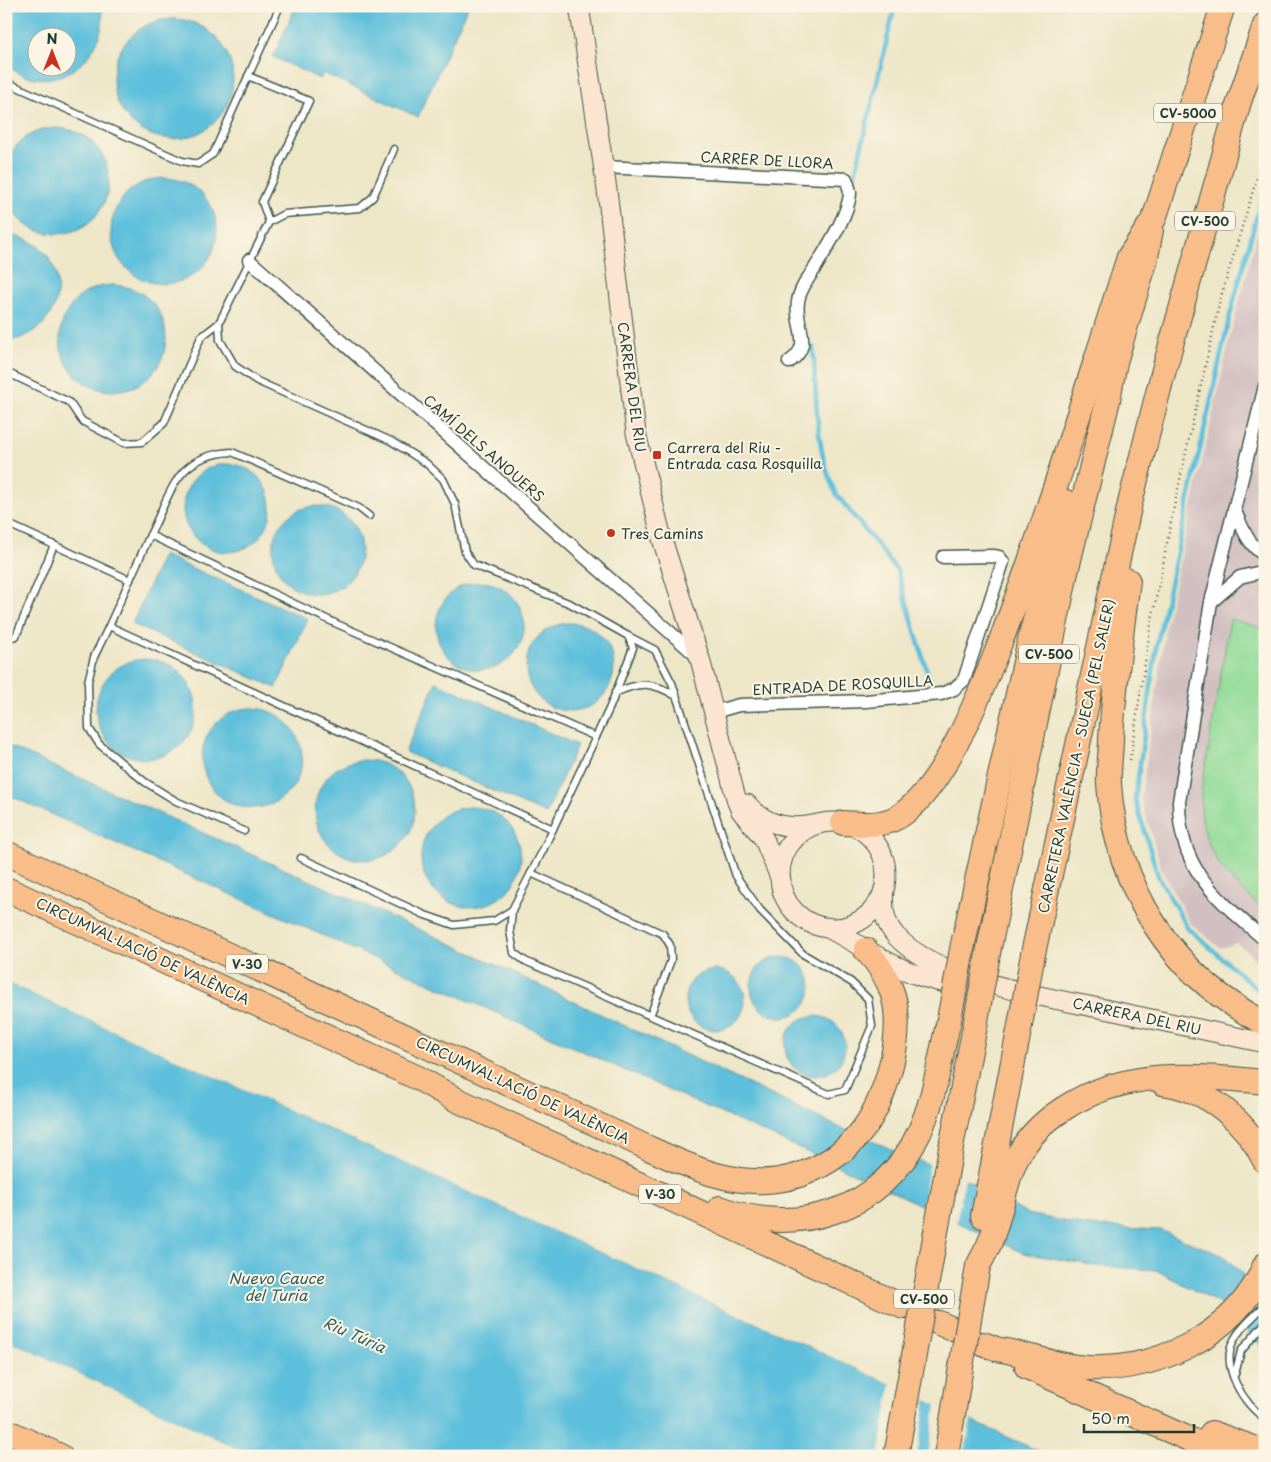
<svg xmlns="http://www.w3.org/2000/svg" width="1271" height="1462" viewBox="0 0 1271 1462" font-family="'Playpen Sans',sans-serif">
  <rect width="100%" height="100%" fill="#fcf5e5"/>
  <filter id="ink" filterUnits="userSpaceOnUse"><feTurbulence type="fractalNoise" baseFrequency=".02" numOctaves="2"/><feDisplacementMap in="SourceGraphic" scale="10" xChannelSelector="R" yChannelSelector="G"/><feConvolveMatrix kernelMatrix="1 2 1 2 8 2 1 2 1" color-interpolation-filters="sRGB"/></filter>
  <filter id="wash" filterUnits="userSpaceOnUse"><feTurbulence type="fractalNoise" baseFrequency=".0096" numOctaves="4" result="noise"/><feDisplacementMap in="SourceGraphic" scale="20" xChannelSelector="R" yChannelSelector="G"/><feGaussianBlur stdDeviation="1.12" result="paint"/><feColorMatrix in="noise" values="0 0 0 0 0 0 0 0 0 0 0 0 0 0 0 0 0 1.4 0 .05"/><feComposite in="paint" operator="in"/></filter>
  <g filter="url(#wash)">
    <rect width="100%" height="100%" fill="#ede6c7"/>
    <path fill="#d2bfc1" d="M1265 203V967L1237 943 1220 948 1190 923 1162 871 1141 799 1166 623 1230 337Z"/>
    <path fill="#8fda97" stroke="#578c66" d="M1230 619 1265 629V911C1224 876 1199 850 1201 793Z"/>
    <g fill="#5dbfdb" stroke="#3e7e88" fill-rule="evenodd">
      <path d="M6 6H102C109 60 52 101 6 65ZM38 38H68V68H38Z"/>
      <path d="M296 6H468L418 117 323 73 320 79 273 57Z"/>
      <circle cx="173" cy="79" r="60"/>
      <circle cx="56" cy="181" r="53"/>
      <circle cx="164" cy="231" r="53"/>
      <path d="M6 235C72 239 77 330 8 341Z"/>
      <circle cx="113" cy="338" r="53"/>
      <circle cx="227" cy="508" r="44"/>
      <circle cx="317" cy="550" r="44"/>
      <path d="M163 555 308 619 276 688 132 624Z"/>
      <circle cx="480" cy="626" r="44"/>
      <circle cx="570" cy="667" r="44"/>
      <circle cx="146" cy="709" r="50"/>
      <path d="M436 682 577 745 546 814 405 752Z"/>
      <circle cx="252" cy="758" r="50"/>
      <path d="M6 745 452 944 843 1129 974 1183 1027 1214 1089 1226 1160 1230 1224 1256 1265 1296V1349L1218 1303 1156 1270 1097 1266 1023 1253 801 1149 6 794Z"/>
      <circle cx="365" cy="810" r="50"/>
      <circle cx="471" cy="857" r="50"/>
      <circle cx="781" cy="987" r="30"/>
      <circle cx="715" cy="1000" r="30"/>
      <path d="M6 982 961 1416 1050 1456H253L6 1339Z"/>
      <circle cx="815" cy="1046" r="30"/>
    </g>
    <g fill="#ede6c7">
      <path d="M6 980 1051 1453 1053 1456 971 1420 964 1456H928L936 1405 926 1400 917 1456H879L891 1384 6 982Z"/>
      <path d="M930 1162 965 1177 956 1224 922 1207Z"/>
      <path d="M6 1339 253 1456H247L6 1342Z"/>
    </g>
    <g fill="none" stroke-linecap="round" stroke-linejoin="round">
      <g stroke="#5dbfdb" stroke-width="4.5">
        <path d="M855 174 895 6"/>
        <path d="M1265 185 1228 323 1157 643 1135 799 1158 876 1187 927 1265 996"/>
        <path d="M813 347C817 393 814 454 837 495L897 570 932 688"/>
      </g>
    </g>
  </g>
  <g filter="url(#ink)">
    <g fill="none" stroke-linecap="round" stroke-linejoin="round">
      <g stroke="#3e564a" stroke-width="9">
        <g id="lane">
          <path d="M248 76 309 101 262 202 269 222 219 323 220 340 235 366 257 381 391 441 426 463 443 479 455 504 465 552 474 565 571 604 628 636 633 648 610 707 543 850 512 910 494 921 454 925 425 915 301 858"/>
          <path d="M6 82 182 161 198 164 213 154 280 6"/>
          <path d="M269 222 284 214 360 208 373 197 394 149"/>
          <path d="M6 372 69 402 82 421 124 443 142 442 164 423 201 337 219 323"/>
          <path d="M369 516 359 508 232 452C176 455 172 491 150 535L337 624 596 737"/>
          <path d="M6 523 130 580"/>
          <path d="M150 535 109 626 553 829"/>
          <path d="M109 626 94 657 88 682 89 728 99 744 145 782 176 801 244 831"/>
          <path d="M6 639 16 636 54 545"/>
          <path d="M615 693C640 681 653 682 676 696"/>
          <path d="M531 873 663 934 670 945 671 960 650 1016"/>
          <path d="M512 910 510 931 514 953 525 961 829 1094 845 1090 872 1026 868 999 851 982 803 954 760 910 736 876 672 683 655 650 628 636"/>
          <path d="M1265 1305C1255 1316 1240 1327 1234 1340 1220 1365 1243 1405 1265 1418"/>
          <path d="M1235 1374 1241 1351 1265 1323"/>
        </g>
      </g>
      <g stroke="#3e564a" stroke-width="15">
        <g id="street">
          <path d="M604 167 846 179C848 184 850 190 850 194 848 216 826 249 815 268 808 278 799 291 798 302 794 327 815 344 789 362"/>
          <path d="M249 260 698 657"/>
          <path d="M1265 386 1211 602 1179 802C1179 871 1217 898 1265 940"/>
          <path d="M1234 509C1242 526 1247 545 1265 555"/>
          <path d="M1211 602 1240 577 1265 571"/>
          <path d="M714 712 739 705 866 701 941 694 954 689 964 680 1003 562 999 557 993 556 943 557"/>
        </g>
      </g>
      <g stroke="#3e564a" stroke-width="21">
        <g id="secondary">
          <path d="M579 6 607 190 636 433 662 539 700 659 737 802 741 811 764 839 781 880"/>
          <path d="M747 804C764 824 787 830 812 825"/>
          <circle cx="833" cy="875" r="53"/>
          <path d="M884 890C882 907 884 923 896 936 937 981 1050 998 1109 1010 1161 1021 1213 1032 1265 1043"/>
          <path d="M826 927C878 954 907 981 968 986"/>
        </g>
      </g>
      <g stroke="#3e564a" stroke-width="26">
        <g id="highway">
          <path d="M1128 581C1121 634 1114 686 1111 739 1111 754 1108 770 1109 784 1116 887 1172 977 1265 1023"/>
          <path d="M843 823C865 824 886 827 904 813 943 784 975 706 993 661 1045 529 1085 392 1129 257L1154 219 1223 6"/>
          <path d="M6 853 644 1146C686 1165 730 1187 778 1180 807 1176 836 1160 856 1138 885 1106 905 1036 893 995 888 978 878 963 866 950"/>
          <path d="M6 889 418 1078 455 1099 904 1307"/>
          <path d="M963 944 1030 639 1066 502"/>
          <path d="M989 948 1066 572 1108 400 1115 362 1145 262 1151 230"/>
          <path d="M1033 954 1130 503 1162 377 1239 102 1265 25"/>
          <path d="M1163 1083C1208 1089 1246 1121 1265 1161"/>
          <path d="M952 1142 975 1026"/>
          <path d="M720 1208C797 1238 883 1211 919 1133 935 1098 940 1057 949 1020"/>
          <path d="M983 1216 1018 1036"/>
          <path d="M978 1266C982 1258 987 1250 990 1242 1002 1213 1004 1180 1020 1152 1030 1135 1046 1120 1063 1109 1125 1068 1194 1075 1265 1082"/>
          <path d="M939 1323 950 1328"/>
          <path d="M983 1344 996 1349C1023 1353 1050 1364 1077 1367 1150 1376 1237 1336 1265 1265"/>
          <path d="M1027 1367 1191 1440 1231 1456"/>
          <path d="M6 1431 60 1456"/>
          <path d="M1212 1433 1265 1452"/>
        </g>
      </g>
      <path stroke="#3e564a" stroke-width="2.5" stroke-dasharray="1 4" stroke-linecap="butt" d="M1130 760 1150 630 1175 502 1220 300 1265 151"/>
      <use href="#lane" stroke="#fff" stroke-width="6"/>
      <use href="#street" stroke="#fff" stroke-width="12"/>
      <use href="#secondary" stroke="#fce5d0" stroke-width="19"/>
      <use href="#highway" stroke="#f8bd89" stroke-width="24"/>
      <g stroke="#3e564a" stroke-width="26" stroke-linecap="butt">
        <g id="highway-bridge">
          <path d="M949 1020 963 944"/>
          <path d="M975 1026 989 948"/>
          <path d="M1018 1036 1033 954"/>
          <path d="M896 1456 952 1142"/>
          <path d="M946 1456 978 1266"/>
        </g>
      </g>
      <use href="#highway-bridge" stroke="#f8bd89" stroke-width="24"/>
    </g>
  </g>
  <g fill="#c8321e" stroke="#fcf5e5" stroke-width="2">
    <rect x="652" y="450" width="10" height="10" rx="2.5"/>
    <circle cx="611" cy="533" r="5"/>
  </g>
  <g text-anchor="middle" dominant-baseline="central" stroke-width="4" stroke-linejoin="round" paint-order="stroke">
    <g fill="#fcf5e5" stroke="#617469" stroke-width="1">
      <rect x="1154" y="103.5" width="68" height="19" rx="4"/>
      <rect x="1175" y="211.5" width="60" height="19" rx="4"/>
      <rect x="1019" y="644.5" width="60" height="19" rx="4"/>
      <rect x="226" y="954.5" width="42" height="19" rx="4"/>
      <rect x="639" y="1184.5" width="42" height="19" rx="4"/>
      <rect x="894" y="1289.5" width="60" height="19" rx="4"/>
    </g>
    <g font-size="12" font-weight="bold" fill="#1f3d34">
      <text x="1188" y="113">CV-5000</text>
      <text x="1205" y="221">CV-500</text>
      <text x="1049" y="654">CV-500</text>
      <text x="247" y="964">V-30</text>
      <text x="660" y="1194">V-30</text>
      <text x="924" y="1299">CV-500</text>
    </g>
    <g font-size="14" fill="#1f3d34" stroke="#fcf5e5">
      <text transform="translate(767 160) rotate(3)">CARRER DE LLORA</text>
      <text transform="translate(632 387) rotate(82)">CARRERA DEL RIU</text>
      <text transform="translate(484 448) rotate(41)">CAMÍ DELS ANOUERS</text>
      <text transform="translate(843 685) rotate(-3)">ENTRADA DE ROSQUILLA</text>
      <text transform="translate(1076 756) rotate(-78)">CARRETERA VALÈNCIA - SUECA (PEL SALER)</text>
      <text transform="translate(143 951) rotate(25)">CIRCUMVAL·LACIÓ DE VALÈNCIA</text>
      <text transform="translate(1137 1016) rotate(12)">CARRERA DEL RIU</text>
      <text transform="translate(523 1090) rotate(25)">CIRCUMVAL·LACIÓ DE VALÈNCIA</text>
    </g>
    <g font-size="14" fill="#1f3d34" stroke="#fcf5e5" text-anchor="start">
      <text x="667" y="447">Carrera del Riu -<tspan x="667" dy="16">Entrada casa Rosquilla</tspan></text>
      <text x="621" y="533">Tres Camins</text>
    </g>
    <g font-size="15" font-style="italic" fill="#2e5e5e" stroke="#fcf5e5">
      <text x="276" y="1277">Nuevo Cauce<tspan x="276" dy="17">del Turia</tspan></text>
      <text transform="translate(355 1334) rotate(24)">Riu Túria</text>
    </g>
  </g>
  <rect width="1271" height="1462" fill="none" stroke="#fcf5e5" stroke-width="25"/>
  <g transform="translate(52 52)"><circle r="24" fill="#fcf5e5" stroke="#a4ab9e"/>
  <path d="M0-4L9 19L0 12L-9 19Z" fill="#c8321e"/>
  <text y="-8" font-size="14" font-weight="bold" text-anchor="middle" fill="#1f3d34">N</text>
  </g>
  <path d="M1084 1424v8h110v-8" fill="none" stroke="#1f3d34" stroke-width="2.5"/>
  <text x="1091" y="1424" font-size="15" fill="#1f3d34" stroke="#fcf5e5" stroke-width="4" paint-order="stroke">50 m</text>
</svg>
